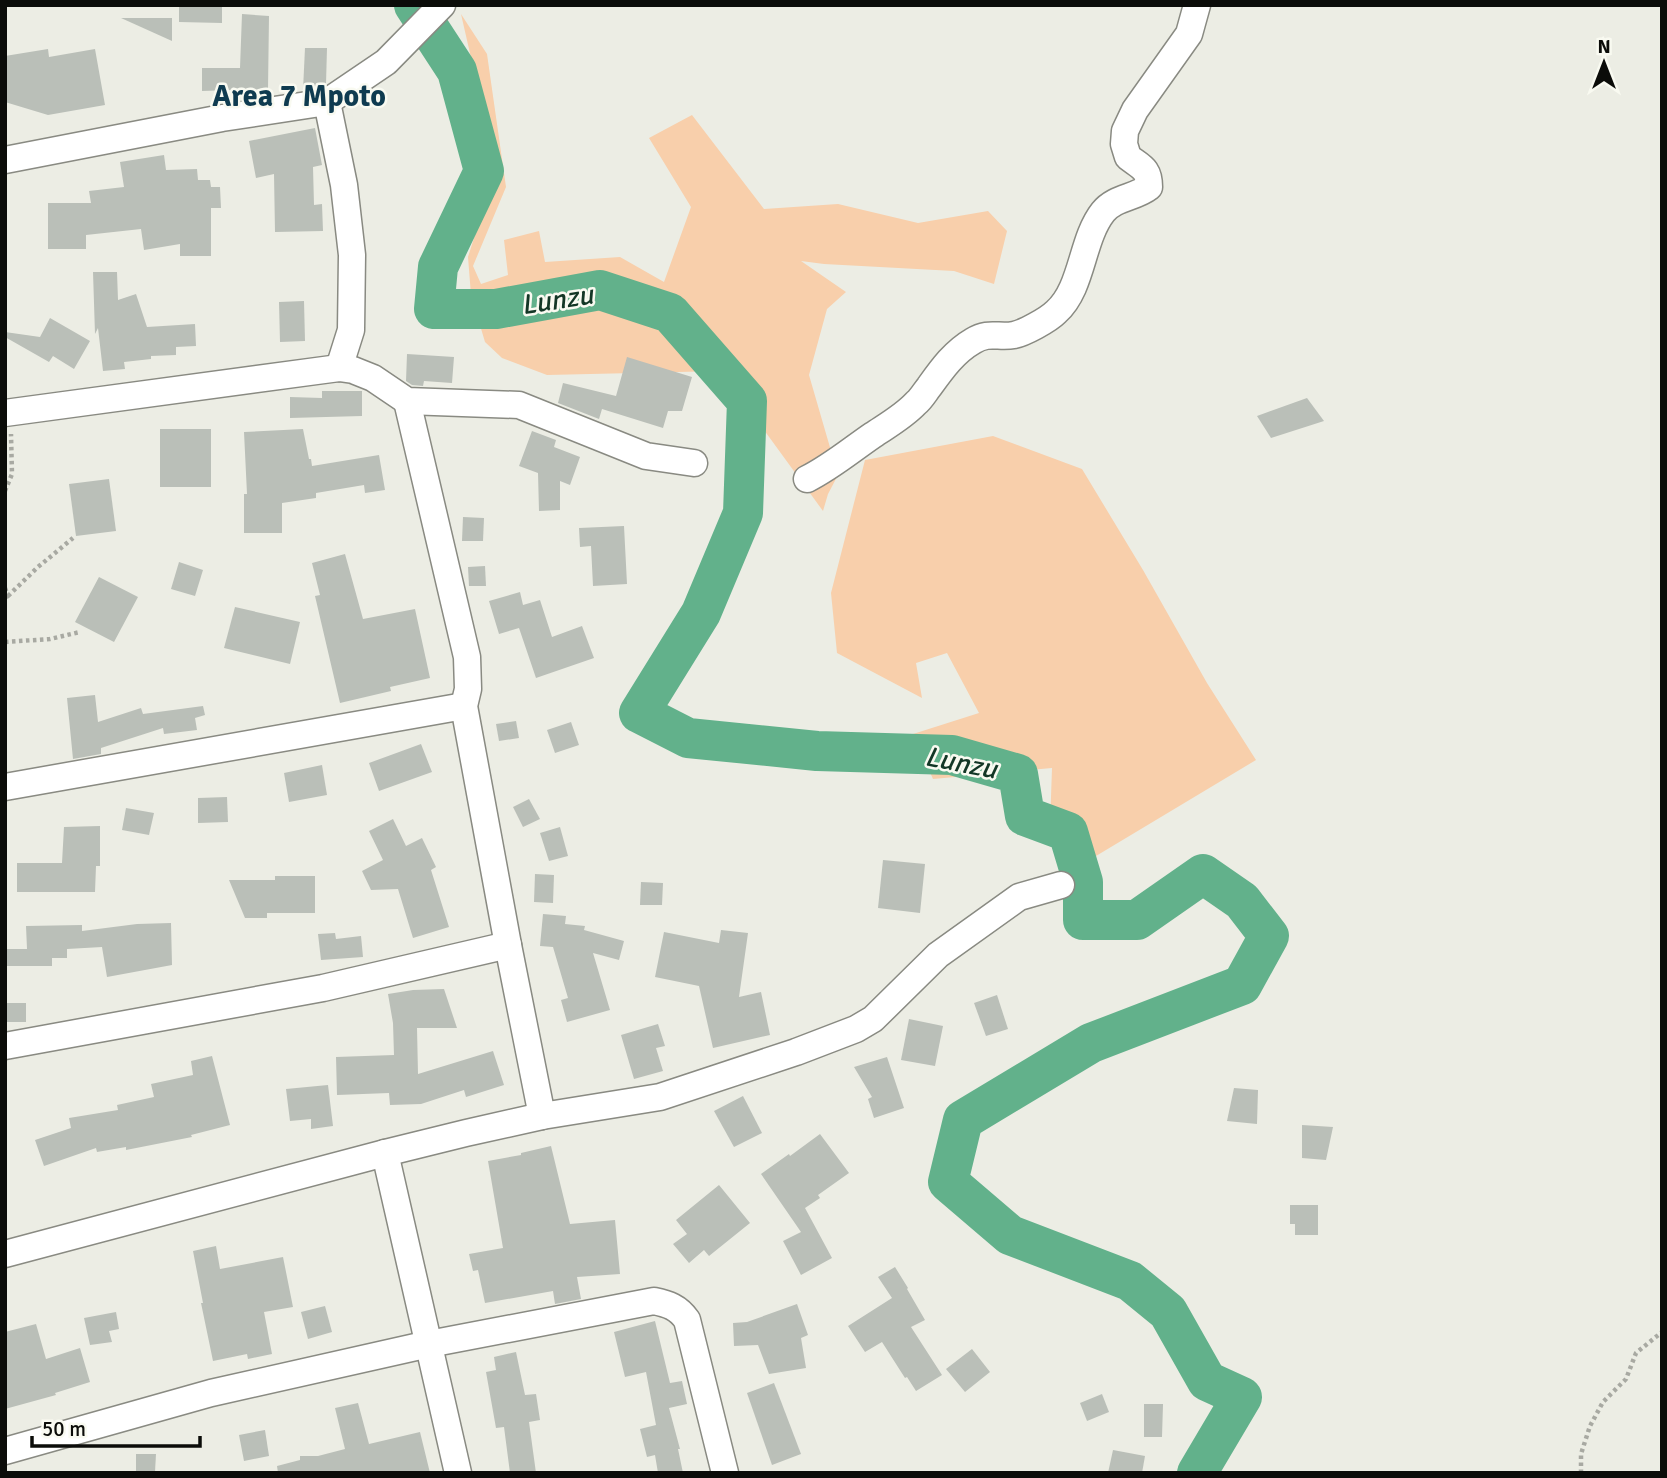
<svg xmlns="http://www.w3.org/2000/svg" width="1667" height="1478" viewBox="0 0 1667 1478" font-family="Signika,sans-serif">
  <rect width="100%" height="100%" fill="#ecede4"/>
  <g fill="#f8cfab">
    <path d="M461 14 487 54 506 187 473 266 481 284 508 275 504 240 539 231 545 262 620 257 664 282 691 207 649 138 692 115 764 209 838 204 918 223 988 211 1007 231 994 284 954 271 824 264 801 261 846 292 827 309 809 375 838 475 828 494 823 511 721 371 547 375 502 358 485 342 471 295 468 257 491 184 480 97Z"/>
    <path d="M993 436 1082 469 1143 570 1207 683 1256 760 1096 856 1050 826 1052 768 933 779 913 734 979 713 947 653 916 663 922 698 837 653 831 593 865 460Z"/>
  </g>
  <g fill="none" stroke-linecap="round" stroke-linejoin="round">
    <path stroke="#62b18b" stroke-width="40" d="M414 5 457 71 484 171 438 267 434 309H496L600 290 670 313 747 401 743 513 701 613 639 713 688 738 817 751 952 755 1018 774 1025 816 1068 832 1083 882V920H1137L1203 874 1242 901 1269 936 1242 985 1091 1043 963 1120 948 1182 1010 1235 1130 1281 1168 1312 1207 1381 1242 1397 1197 1473"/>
  </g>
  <g fill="#babfb8">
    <path d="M179 5H222V23L179 22Z"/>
    <path d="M242 14 269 16 268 89 202 91V68H240Z"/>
    <path d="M121 18H172V41Z"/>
    <path d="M305 48H327L326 84 321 87 303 90Z"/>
    <path d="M48 49 49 57 95 49 105 105 48 115 5 102V56Z"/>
    <path d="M315 128 322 165 313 167 314 205 322 204 323 231 275 232 274 174 256 178 249 141Z"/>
    <path d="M164 155 166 170 197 169 198 180H210L211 187H220L221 208H211V256H180V244L144 250 141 229 86 235V249H48V203H91L89 191 124 187 120 162Z"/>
    <path d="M93 272H117L118 300 136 294 147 327 195 324 196 346 176 347V355L151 356V359L124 362 125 369 103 371 98 328 95 334Z"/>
    <path d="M304 301 305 341 280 342 279 302Z"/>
    <path d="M50 318 90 341 74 369 53 356 49 362 5 337V332L40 337Z"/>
    <path d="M407 354 454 357 452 383 424 381 423 386 412 385 406 381Z"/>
    <path d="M627 357 692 377 682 411H668L663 428 602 409 599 419 558 403 563 383 616 396Z"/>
    <path d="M322 391H362V416L290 418V397L322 398Z"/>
    <path d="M1307 398 1324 421 1271 438 1257 416Z"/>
    <rect x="160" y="429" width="51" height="58"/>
    <path d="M303 429 309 459H311L312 466 379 455 385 490 365 493 364 485 316 493V498L282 503V533H244V494H247L244 432Z"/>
    <path d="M532 431 556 440 554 447 580 457 570 485 560 481V510L539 511 538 473 519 466Z"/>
    <path d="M109 479 116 531 76 536 69 484Z"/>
    <path d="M463 517 484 518 483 541H462Z"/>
    <path d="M624 526 627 584 593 586 591 546 580 547 579 528Z"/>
    <path d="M345 554 363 619 415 609 430 678 390 687 391 691 340 703 315 596 320 595 312 563Z"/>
    <path d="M179 562 203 570 195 596 171 589Z"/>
    <path d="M485 566 486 586H469L468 567Z"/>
    <path d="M99 577 138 597 114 642 75 622Z"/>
    <path d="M520 592 523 605 540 600 552 637 582 626 594 658 536 678 519 628 499 634 489 601Z"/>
    <path d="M235 607 300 622 290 664 224 648Z"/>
    <path d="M95 695 98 722 141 708 143 714 203 706 205 715 195 718 197 730 164 734 163 728 101 748V754L73 759 67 698Z"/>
    <path d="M516 721 519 738 499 741 496 724Z"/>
    <path d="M571 722 579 745 555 753 547 730Z"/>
    <path d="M421 744 432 772 379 791 369 763Z"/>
    <path d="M322 765 327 795 289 802 284 773Z"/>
    <path d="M227 797 228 822 198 823V798Z"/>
    <path d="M529 799 540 819 523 827 513 807Z"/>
    <path d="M126 808 154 813 149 835 122 830Z"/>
    <path d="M393 819 406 846 422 838 436 867 431 870 449 927 413 938 398 889 371 890 362 871 383 860 369 831Z"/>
    <path d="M100 826V866H96L95 892H17V863H62L64 827Z"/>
    <path d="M560 827 568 856 549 861 540 833Z"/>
    <path d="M883 860 925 864 920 913 878 908Z"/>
    <path d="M535 874 554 875 553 903 534 902Z"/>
    <path d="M275 876H315V913H267V918H245L229 880H275Z"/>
    <path d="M641 882 663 883 662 905H640Z"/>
    <path d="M543 914 566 916 565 924 585 926 584 930 624 941 619 960 593 953 610 1010 567 1022 561 1000 568 998 553 947 540 946Z"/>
    <path d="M171 923 172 965 107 977 102 947 67 949V958H52V966H5V949H27L26 926 82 925V931L137 924Z"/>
    <path d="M721 930 748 933 739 997 761 992 770 1035 713 1048 699 986 655 977 664 932 719 943Z"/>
    <path d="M335 933 336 939 361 936 363 957 321 960 318 934Z"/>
    <path d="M444 989 457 1028H417L418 1074 493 1051 504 1085 466 1097 464 1090 421 1104 390 1105 389 1093 337 1095 336 1057 394 1055 393 1023 388 994 413 990Z"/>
    <path d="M997 995 1008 1029 986 1036 974 1003Z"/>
    <path d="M6 1003H26V1022H5Z"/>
    <path d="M909 1019 943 1026 935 1066 901 1060Z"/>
    <path d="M658 1024 665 1046 656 1048 663 1071 634 1079 621 1035Z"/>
    <path d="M212 1056 230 1125 191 1135 192 1137 126 1150V1147L97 1152 96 1148 44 1166 35 1140 71 1128 69 1118 118 1110 117 1105 154 1097 151 1084 193 1075 191 1061Z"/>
    <path d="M887 1057 904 1108 874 1118 868 1099 872 1097 854 1067Z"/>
    <path d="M328 1085 333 1126 311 1129V1119L290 1121 286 1089Z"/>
    <path d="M1234 1088 1258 1090 1257 1124 1227 1121Z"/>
    <path d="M743 1096 762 1133 734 1147 714 1111Z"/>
    <path d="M1302 1125 1333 1127 1326 1160 1302 1158Z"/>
    <path d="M820 1134 849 1173 818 1195 820 1198 805 1208 832 1258 801 1275 783 1241 801 1232 761 1174 789 1154 790 1156Z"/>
    <path d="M551 1146 570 1224 615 1220 620 1274 577 1277 581 1299 555 1304 553 1291 485 1303 478 1270 473 1271 469 1254 503 1248 488 1161 521 1155V1153Z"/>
    <path d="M719 1185 750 1223 709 1256 704 1250 689 1263 673 1244 687 1234 676 1220Z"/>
    <path d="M1290 1205H1318V1235H1295V1224H1290Z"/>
    <path d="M216 1246 220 1269 283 1257 293 1307 264 1312 272 1354 248 1359 247 1354 213 1361 201 1303H203L193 1251Z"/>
    <path d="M895 1267 908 1288 907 1289 925 1320 911 1327 942 1375 916 1391 907 1377 905 1378 882 1342 865 1352 848 1326 892 1298 878 1277Z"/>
    <path d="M797 1304 808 1335 801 1338 806 1368 769 1374 758 1345 734 1346 733 1323 747 1322Z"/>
    <path d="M325 1306 332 1332 308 1339 301 1312Z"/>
    <path d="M116 1312 119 1329 109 1331 112 1342 90 1345 84 1318Z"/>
    <path d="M655 1321 670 1383 682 1381 687 1404 669 1408 680 1449H678L683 1473H658L655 1455 647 1457 640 1429 656 1425 646 1372 625 1377 614 1332Z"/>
    <path d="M36 1324 46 1359 80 1348 90 1382 55 1393 56 1395 5 1409V1332Z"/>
    <path d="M972 1349 990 1372 965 1392 946 1369Z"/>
    <path d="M516 1352 525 1395 536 1394 540 1420 529 1422 536 1473H510L504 1427 496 1428 486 1372 496 1370 494 1357Z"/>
    <path d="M774 1383 801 1454 772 1465 747 1393Z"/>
    <path d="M1102 1394 1109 1412 1087 1421 1080 1403Z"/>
    <path d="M358 1403 369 1444 420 1432 430 1473H278L277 1466 300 1460V1456H318L345 1449 335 1408Z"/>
    <path d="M1144 1404H1163L1162 1437H1144Z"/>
    <path d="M265 1430 269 1456 244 1461 239 1435Z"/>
    <path d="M1113 1450 1145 1456 1142 1473H1108Z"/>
    <path d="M136 1454H156L155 1472 136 1471Z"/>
  </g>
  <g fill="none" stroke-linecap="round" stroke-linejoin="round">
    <g stroke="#898a82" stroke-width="29">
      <g id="minor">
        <path d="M327 102 344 185 352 255 351 330 339 368"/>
        <path d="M5 160 222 118 327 102 386 62 442 5"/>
        <path d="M407 401 467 657 468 689 464 706 508 945 542 1116"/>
        <path d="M5 413 339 368 353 370 373 378 407 401 519 405 646 456 694 463"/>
        <path d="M807 479C831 467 851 450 873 435 888 425 904 416 916 403 921 399 925 392 929 387 942 369 954 352 973 341 989 331 998 338 1014 335 1024 333 1048 320 1056 312 1083 288 1081 240 1103 212 1115 197 1135 198 1149 187 1149 168 1141 167 1128 157L1124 144 1125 131 1135 110 1189 34 1197 5"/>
        <path d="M5 787 464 706"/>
        <path d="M5 1046 323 988 508 945"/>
        <path d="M385 1153 458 1473"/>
        <path d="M5 1254 385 1153 466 1133 542 1116 660 1097 796 1052 856 1029 873 1019 938 955 1019 897 1061 885"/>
        <path d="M5 1451 211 1393 429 1344 654 1301C668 1304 678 1307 687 1320L725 1473"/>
      </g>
    </g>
    <g stroke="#a8a9a2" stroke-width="4.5" stroke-dasharray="3.5 3.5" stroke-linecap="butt">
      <path d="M5 491 12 474 11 434"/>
      <path d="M5 588 8 596 5 598"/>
      <path d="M8 596 38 567 73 538"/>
      <path d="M5 642 50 639 80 632"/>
      <path d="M1581 1473V1454L1590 1426 1603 1402 1626 1379 1636 1353 1662 1332"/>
    </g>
    <use href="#minor" stroke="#fff" stroke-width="26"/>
  </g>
  <g text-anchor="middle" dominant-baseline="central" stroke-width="5" stroke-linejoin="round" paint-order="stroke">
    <g font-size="28" font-style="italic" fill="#133726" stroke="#f9faf1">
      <text transform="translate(557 300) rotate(-9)">Lunzu</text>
      <text transform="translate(961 763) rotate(11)">Lunzu</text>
    </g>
    <g font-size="30" font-weight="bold" fill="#0f3b50" stroke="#f9faf1">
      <text x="299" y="96">Area 7 Mpoto</text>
    </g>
  </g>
  <rect width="1667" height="1478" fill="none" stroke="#0b0c09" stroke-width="14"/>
  <g transform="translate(1604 63)" stroke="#f9faf1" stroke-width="5" paint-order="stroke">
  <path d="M0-5L12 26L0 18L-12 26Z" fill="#0b0c09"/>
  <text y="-10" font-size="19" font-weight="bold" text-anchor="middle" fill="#0b0c09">N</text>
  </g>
  <path d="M32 1436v10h168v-10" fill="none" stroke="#0b0c09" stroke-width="3.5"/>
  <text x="42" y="1436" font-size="21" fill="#0b0c09" stroke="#f9faf1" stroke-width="5" paint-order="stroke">50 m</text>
</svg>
